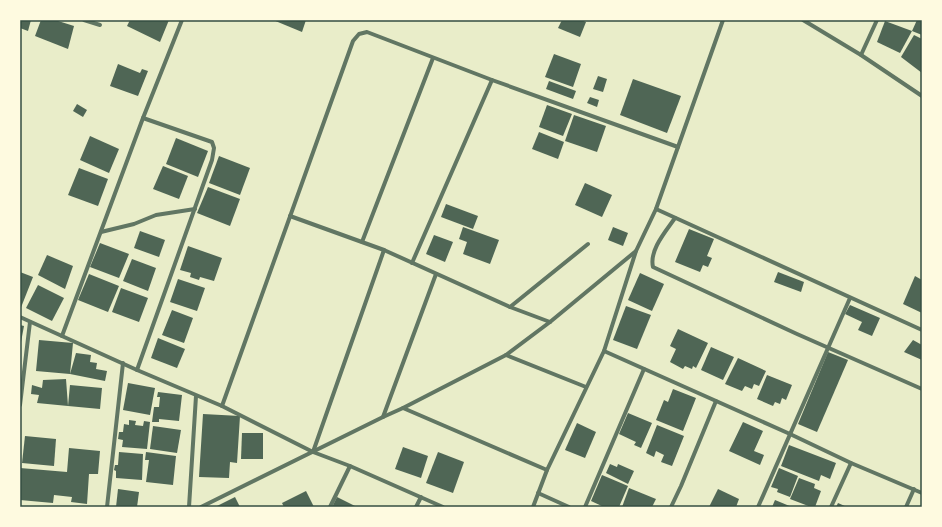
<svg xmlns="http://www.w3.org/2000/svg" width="942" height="527" viewBox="0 0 942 527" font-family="Helvetica,sans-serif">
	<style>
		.building { fill: #4f6655 }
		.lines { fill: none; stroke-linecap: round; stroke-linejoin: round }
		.minor { stroke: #617663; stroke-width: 4 }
		.neatline { fill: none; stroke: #344e41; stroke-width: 1.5 }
	</style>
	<rect width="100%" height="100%" fill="#e9edc9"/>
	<!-- building -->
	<g class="building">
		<path d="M20 20H31L28 31 20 28Z"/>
		<path d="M41 20H55L74 26 68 49 35 36Z"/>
		<path d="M130 20H169L160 42 127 26Z"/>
		<path d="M273 20H306L302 32Z"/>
		<path d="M562 20H581L586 22 580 37 558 28Z"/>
		<path d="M917 20H922V35L912 31Z"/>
		<path d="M885 21 912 31 900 53 877 42Z"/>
		<path d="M914 35 922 39V73L901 57Z"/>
		<path d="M554 54 581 64 573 87 545 77Z"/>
		<path d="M118 64 140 73 142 69 148 71 138 96 110 86Z"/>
		<path d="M598 76 607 79 603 92 593 89Z"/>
		<path d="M633 79 681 96 667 133 620 115Z"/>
		<path d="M549 81 576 91 573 99 546 89Z"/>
		<path d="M590 97 599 100 597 107 587 103Z"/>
		<path d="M77 104 87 110 83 117 73 111Z"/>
		<path d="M547 105 572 114 563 136 539 127Z"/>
		<path d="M574 115 606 126 597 152 565 141Z"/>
		<path d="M539 132 564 142 558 159 532 149Z"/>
		<path d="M90 136 119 149 109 173 80 160Z"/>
		<path d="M176 138 208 151 198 177 166 164Z"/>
		<path d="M219 156 250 168 240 195 209 183Z"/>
		<path d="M163 166 188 176 179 199 153 189Z"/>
		<path d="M79 168 108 179 98 206 68 195Z"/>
		<path d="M585 183 612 195 602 217 575 205Z"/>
		<path d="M208 187 240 199 230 226 197 213Z"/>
		<path d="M446 204 478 216 473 229 441 217Z"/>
		<path d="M463 227 499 240 490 264 463 254 467 242 459 239Z"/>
		<path d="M613 227 628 233 623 246 608 240Z"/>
		<path d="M689 229 714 239 707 256 712 258 708 267 703 265 700 272 675 262Z"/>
		<path d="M140 231 165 240 159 257 134 248Z"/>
		<path d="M434 235 453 242 445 262 426 254Z"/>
		<path d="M100 243 129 254 119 278 90 267Z"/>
		<path d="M188 246 222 258 214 281 200 277 199 280 190 277 191 273 180 270Z"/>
		<path d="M47 255 73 266 65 289 38 275Z"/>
		<path d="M132 259 156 268 148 291 123 281Z"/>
		<path d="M20 272 33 277 20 310Z"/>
		<path d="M778 272 804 282 801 292 774 282Z"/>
		<path d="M640 273 664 284 652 311 628 300Z"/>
		<path d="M89 274 119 286 108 312 78 300Z"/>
		<path d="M915 276 922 280V313L903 304Z"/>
		<path d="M178 279 205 288 197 311 170 302Z"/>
		<path d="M38 285 64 298 52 321 26 308Z"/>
		<path d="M121 288 148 298 139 322 112 312Z"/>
		<path d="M850 305 880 318 872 336 858 330 862 322 845 314Z"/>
		<path d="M626 306 651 315 637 349 613 340Z"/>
		<path d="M172 310 193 318 184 343 162 335Z"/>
		<path d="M20 325 24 326 21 342H20Z"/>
		<path d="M678 329 708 343 696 368 693 366 692 369 685 366 683 369 670 362 676 349 670 346Z"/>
		<path d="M158 338 185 349 177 368 151 358Z"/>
		<path d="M39 340 73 343 70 374 76 353 91 355 90 362 97 363 96 369 107 371 105 381 70 374 36 371Z"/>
		<path d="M913 340 922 345V360L904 352Z"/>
		<path d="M711 347 734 357 723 380 701 370Z"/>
		<path d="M828 352 848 360 817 432 798 424Z"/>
		<path d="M738 358 766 371 759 386 754 384 752 389 745 386 742 391 725 384Z"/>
		<path d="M767 375 792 385 786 400 782 398 780 404 775 402 773 406 757 399Z"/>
		<path d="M66 379 68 406 37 403 39 395 31 394 32 385 42 388 43 380Z"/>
		<path d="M128 383 155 388 150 415 123 410Z"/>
		<path d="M70 385 102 388 100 409 68 406Z"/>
		<path d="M673 389 696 398 683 431 656 420 664 400 668 402Z"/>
		<path d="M158 392 182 395 179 421 159 419V422H152L154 407H159L160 397H157Z"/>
		<path d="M628 413 652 423 641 448 634 445 636 442 619 434Z"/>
		<path d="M203 414 240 416 237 463 230 462 229 478 199 477Z"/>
		<path d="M129 420 136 421 135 425 143 426 144 421 150 422 147 449 122 447 123 440 118 439 119 432H123L124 424 129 425Z"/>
		<path d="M743 422 763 431 754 451 764 455 760 465 729 451Z"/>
		<path d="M577 423 596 432 585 458 565 450Z"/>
		<path d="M657 425 684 436 672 466 661 462 664 455 656 451 654 457 646 453Z"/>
		<path d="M153 426 181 430 177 453 150 449Z"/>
		<path d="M242 433H263V459H241Z"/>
		<path d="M25 436 56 439 54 466 22 463Z"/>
		<path d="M789 445 836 463 830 479 821 475 819 481 781 466Z"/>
		<path d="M403 447 428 456 421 478 395 469Z"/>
		<path d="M69 448 100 451 98 474H89L87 504 71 502 72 497 54 495 53 503 20 500V468L67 472Z"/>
		<path d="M119 452 143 454 142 480 116 478V471L114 470 115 465H118Z"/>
		<path d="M146 452 176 456 173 485 146 482 149 460H145Z"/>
		<path d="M438 452 464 462 453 493 426 483Z"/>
		<path d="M610 464 617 467 618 464 634 471 628 484 606 473Z"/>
		<path d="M779 468 798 476 790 497 777 492 778 489 771 487Z"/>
		<path d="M602 475 628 486 619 507H604L591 501Z"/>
		<path d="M799 478 815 484 814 488 821 491 815 507H811L790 499Z"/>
		<path d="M629 488 656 499 652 507H622Z"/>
		<path d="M118 489 139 492 137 507H116Z"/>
		<path d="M718 489 739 499 736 507H709Z"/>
		<path d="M306 491 314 507H284L282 503Z"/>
		<path d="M235 497 240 507H215Z"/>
		<path d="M337 497 357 507H332Z"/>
		<path d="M775 500 792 507H772Z"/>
		<path d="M838 503 847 507H836Z"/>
	</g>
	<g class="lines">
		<!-- minor -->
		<g class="minor">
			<path d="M84 20 100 25"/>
			<path d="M803 20 861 55 922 96"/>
			<path d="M861 55 877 20"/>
			<path d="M656 209 922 330"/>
			<path d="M290 216 384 250 510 307 550 322"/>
			<path d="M675 218C666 231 649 250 653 267L797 334 922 389"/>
			<path d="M101 232 134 224 156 215 195 209"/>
			<path d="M362 242 433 58"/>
			<path d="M412 263 492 80"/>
			<path d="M510 307 588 244"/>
			<path d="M20 317 137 370 222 406 313 452 350 466 443 507"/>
			<path d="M62 336 143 118 182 20"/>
			<path d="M604 351 790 434 851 463 922 493"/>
			<path d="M506 355 586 387"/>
			<path d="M137 370 212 160 214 148 212 142 143 118"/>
			<path d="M20 405 30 322"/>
			<path d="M222 406 353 41 359 34 367 32 492 80 678 147"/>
			<path d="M403 408 547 470"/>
			<path d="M383 417 436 274"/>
			<path d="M313 452 384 250"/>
			<path d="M538 493 569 507"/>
			<path d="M107 507 123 363"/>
			<path d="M189 507 196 396"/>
			<path d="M201 507 383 417 403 408 506 355 550 322 636 251"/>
			<path d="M330 507 350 466"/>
			<path d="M416 507 421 497"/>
			<path d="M533 507 547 470 604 351 636 251 656 209 723 20"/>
			<path d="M585 507 644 369"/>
			<path d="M671 507 681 486 716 401"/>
			<path d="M758 507 850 298"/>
			<path d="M831 507 851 463"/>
			<path d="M906 507 914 489"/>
		</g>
	</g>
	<!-- border -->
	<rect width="942" height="527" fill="none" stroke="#fefae0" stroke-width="42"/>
	<rect x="21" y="21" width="900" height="485" class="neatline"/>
</svg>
